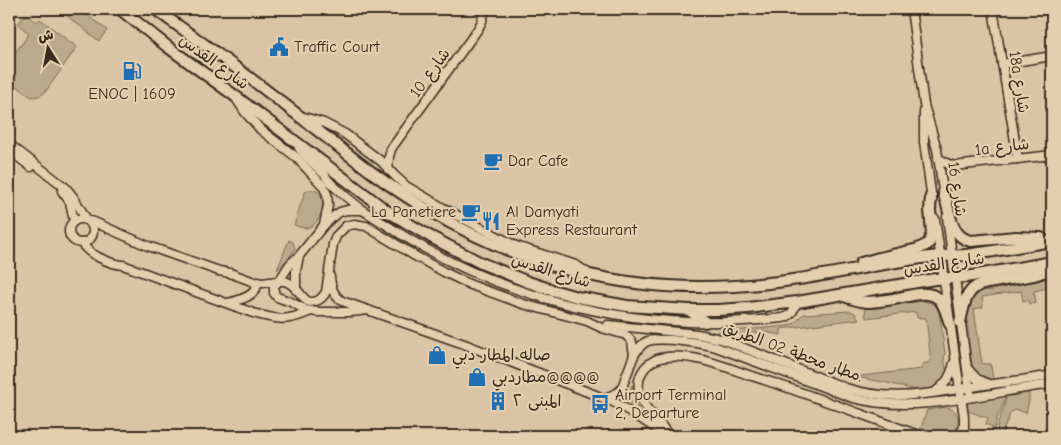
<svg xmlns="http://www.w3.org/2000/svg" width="1061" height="445" viewBox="0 0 1061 445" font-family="'Comic Neue','Playpen Sans Arabic',sans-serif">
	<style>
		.green { fill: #bca88c; stroke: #7c6955 }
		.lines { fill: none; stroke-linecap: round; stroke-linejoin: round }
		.minor-casing { stroke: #3b2a1e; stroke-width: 11 }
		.major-casing { stroke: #3b2a1e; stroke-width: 14 }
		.minor { stroke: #e4ceae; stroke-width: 8 }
		.major { stroke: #e4ceae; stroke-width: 10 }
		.labels { text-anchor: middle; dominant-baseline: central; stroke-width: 4.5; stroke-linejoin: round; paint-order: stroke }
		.poi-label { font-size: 16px; fill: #3b2a1e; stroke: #e4ceae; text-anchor: start }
		.street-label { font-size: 16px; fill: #3b2a1e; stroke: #e4ceae }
	</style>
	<rect width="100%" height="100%" fill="#dac4a5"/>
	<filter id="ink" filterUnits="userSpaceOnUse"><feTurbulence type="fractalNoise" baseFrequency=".02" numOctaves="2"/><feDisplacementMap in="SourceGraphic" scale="10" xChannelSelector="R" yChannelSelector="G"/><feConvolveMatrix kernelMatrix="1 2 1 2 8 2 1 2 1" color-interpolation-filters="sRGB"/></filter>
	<g filter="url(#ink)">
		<!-- green -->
		<g class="green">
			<path d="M58 9H79L107 30 99 41Z"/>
			<path d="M26 14 37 22 40 19 77 47 46 91C42 95 38 97 31 97L9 80V61L29 34 18 24Z"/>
			<path d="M308 190C330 186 324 222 310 227 304 229 299 227 294 225L305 192Z"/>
			<path d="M289 240 293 242 295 249 288 259 277 270Z"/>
			<path d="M1052 277V287L1034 291 1036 303 1029 304 1028 300 1023 301 1021 291 982 297 983 307 974 309 982 364H990V366H991L993 380C985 381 978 378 974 371 970 363 966 316 968 308 969 304 971 300 973 297 976 292 981 291 986 289L988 291Z"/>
			<path d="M923 301C931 302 935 304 939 311L945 354C942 361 949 369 945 377 935 399 905 387 888 383 879 381 870 380 861 378L860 376 922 369V364L931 362 926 318H917L916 312 866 318 865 308Z"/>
			<path d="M850 311 855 313 859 319 781 329V335L765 332 728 335 718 333V331L743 330 787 326 795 323 801 316 804 314Z"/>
			<path d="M632 385 634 399 639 409 623 398 629 392Z"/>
			<path d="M1029 392V401L1026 413C1020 411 1014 407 1010 414L1001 436H998C995 419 1005 411 1006 396Z"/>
			<path d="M1005 396C1002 413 993 416 995 436H992V427L986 424 988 418 968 411 967 403Z"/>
			<path d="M947 407C961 411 961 426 952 435L933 436 920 431 927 410Z"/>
		</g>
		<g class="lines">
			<!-- minor casing -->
			<g class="minor-casing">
				<g id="minor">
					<path d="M911 9 924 105 937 149 944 198"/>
					<path d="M993 9 1018 159"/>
					<path d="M1002 64 1052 56"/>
					<path d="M237 100 245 112 261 130 296 157 323 186 327 194 328 205 324 225"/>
					<path d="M924 112V142L932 200"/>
					<path d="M304 117 324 123 345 134 382 162 394 175 406 186 445 209 516 246 576 265 588 273"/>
					<path d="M9 144 66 188 74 198 87 220"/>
					<path d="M299 148C307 158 316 166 325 175 326 177 327 179 329 181 336 189 355 204 364 211 375 218 387 225 399 233 485 287 587 318 689 322 720 323 752 321 783 318 792 316 794 309 797 302"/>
					<path d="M9 150 31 167"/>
					<path d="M938 158 946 163 954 166 1052 155"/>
					<path d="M388 169 389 157 391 149 478 29 482 21 485 9"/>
					<path d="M62 191 70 202 74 221"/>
					<path d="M947 217 970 392"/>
					<circle cx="81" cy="231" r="12"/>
					<path d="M935 219 964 417V428L958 436"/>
					<path d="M89 221 94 222 148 246 219 271 230 273 254 282 262 283 278 281"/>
					<path d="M82 243C87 254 110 264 123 265L253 313C278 320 286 322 311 311"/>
					<path d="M330 277C331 287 333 295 342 301L464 344 611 401C632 410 649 427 670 436"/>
					<path d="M279 281 290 264 299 256 324 225 334 216 340 212 347 210H362"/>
					<path d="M296 290V271L299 256"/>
					<path d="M228 303C236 301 250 298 255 290 257 288 257 285 258 282"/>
					<path d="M368 310 351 312H317L306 310 291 302 277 297 274 293V286L279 281C292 279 298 293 307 301 315 304 322 299 326 292L333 244 336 236 346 226 354 224 366 226 415 256 444 272 471 285 523 304 587 321 602 328 626 335 632 342 634 355 621 390 617 393 605 398"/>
					<path d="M608 325 697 334 721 339 846 388C890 402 928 394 972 387 999 383 1026 380 1052 375"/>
					<path d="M634 355C638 349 642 343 648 341 661 337 703 343 716 347L853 398C916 415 989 392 1052 384"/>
					<path d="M968 369 977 379 989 384"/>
					<path d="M935 392C946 384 951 376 954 363"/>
					<path d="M668 435C659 419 642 409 639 391 636 373 649 358 667 357 695 354 725 367 752 376 809 394 865 416 921 436"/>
				</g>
			</g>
			<!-- major casing -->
			<g class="major-casing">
				<g id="major">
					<path d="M120 9 168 47 235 96 387 211 431 237 481 263 528 282 552 290 577 297 627 306 689 310H718L748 308 797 302 935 279 966 277 1052 262"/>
					<path d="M155 9C202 43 249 76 294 112 337 145 378 180 425 208 519 266 625 293 735 286 789 283 843 271 896 262 911 260 925 257 940 256 948 255 956 256 965 255 994 252 1023 245 1052 241"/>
					<path d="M944 194C950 211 950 237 971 241L1016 237 1041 238"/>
					<path d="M861 263 879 258 918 249 926 245 929 243 932 233 930 210 931 196"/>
					<path d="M841 295C849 298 858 301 867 302 876 302 885 300 894 299 908 297 927 288 939 299 945 305 947 316 950 324"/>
					<path d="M689 310 705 322"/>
					<path d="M960 322C964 307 964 290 982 284L1034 275 1052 269"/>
				</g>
			</g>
			<!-- minor -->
			<use href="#minor" class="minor"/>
			<!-- major -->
			<use href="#major" class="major"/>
		</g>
	</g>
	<!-- icons -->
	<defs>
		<g id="civic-bare" transform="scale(1.5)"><path d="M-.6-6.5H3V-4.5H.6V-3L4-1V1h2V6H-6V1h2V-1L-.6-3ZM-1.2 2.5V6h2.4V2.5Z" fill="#1f6fb2" stroke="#e4ceae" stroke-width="2.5" paint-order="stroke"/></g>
		<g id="fuel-bare" transform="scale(1.5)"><path d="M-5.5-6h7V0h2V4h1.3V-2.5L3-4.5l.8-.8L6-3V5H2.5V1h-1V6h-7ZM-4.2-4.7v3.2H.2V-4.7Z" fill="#1f6fb2" stroke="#e4ceae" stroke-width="2.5" paint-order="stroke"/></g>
		<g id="cafe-bare" transform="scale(1.5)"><path d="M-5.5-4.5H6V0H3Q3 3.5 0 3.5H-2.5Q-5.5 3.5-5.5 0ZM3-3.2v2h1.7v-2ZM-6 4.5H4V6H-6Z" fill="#1f6fb2" stroke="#e4ceae" stroke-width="2.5" paint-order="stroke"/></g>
		<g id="restaurant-bare" transform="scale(1.5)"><path d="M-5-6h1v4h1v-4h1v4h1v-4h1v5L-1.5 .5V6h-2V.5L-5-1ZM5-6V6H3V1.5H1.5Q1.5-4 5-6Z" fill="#1f6fb2" stroke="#e4ceae" stroke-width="2.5" paint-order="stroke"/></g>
		<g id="shop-bare" transform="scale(1.5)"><path d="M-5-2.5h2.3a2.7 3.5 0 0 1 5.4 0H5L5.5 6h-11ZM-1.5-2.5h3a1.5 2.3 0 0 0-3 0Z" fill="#1f6fb2" stroke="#e4ceae" stroke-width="2.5" paint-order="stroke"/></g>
		<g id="building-bare" transform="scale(1.5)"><path d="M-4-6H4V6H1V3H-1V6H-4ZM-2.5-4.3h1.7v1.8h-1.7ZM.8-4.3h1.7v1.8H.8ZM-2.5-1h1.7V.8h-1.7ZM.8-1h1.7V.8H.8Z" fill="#1f6fb2" stroke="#e4ceae" stroke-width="2.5" paint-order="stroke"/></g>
		<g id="bus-bare" transform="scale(1.5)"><path d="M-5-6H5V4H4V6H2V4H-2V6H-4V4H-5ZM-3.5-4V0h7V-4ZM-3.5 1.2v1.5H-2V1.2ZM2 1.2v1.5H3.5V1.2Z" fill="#1f6fb2" stroke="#e4ceae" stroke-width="2.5" paint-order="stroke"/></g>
	</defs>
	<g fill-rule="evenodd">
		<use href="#civic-bare" x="279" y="47"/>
		<use href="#fuel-bare" x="132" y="71"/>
		<use href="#cafe-bare" x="493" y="161"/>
		<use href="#cafe-bare" x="471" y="212"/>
		<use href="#restaurant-bare" x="491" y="221"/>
		<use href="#shop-bare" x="437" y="355"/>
		<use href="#shop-bare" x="477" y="377"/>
		<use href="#building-bare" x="498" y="401"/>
		<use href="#bus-bare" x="600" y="404"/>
	</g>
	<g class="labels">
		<!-- poi labels -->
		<g class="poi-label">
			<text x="294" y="47">Traffic Court</text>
			<text x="132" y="94" text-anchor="middle">ENOC | 1609</text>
			<text x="508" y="161">Dar Cafe</text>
			<text x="456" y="212" text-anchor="end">La Panetiere</text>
			<text x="506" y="212">Al Damyati<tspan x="506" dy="18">Express Restaurant</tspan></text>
			<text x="452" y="355">صاله المطار دبي</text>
			<text x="492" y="377">مطاردبي@@@@</text>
			<text x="615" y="395">Airport Terminal<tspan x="615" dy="18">2, Departure</tspan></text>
			<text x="513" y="401">المبنى ٢</text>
		</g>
		<!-- street labels -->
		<g class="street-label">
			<text transform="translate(214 62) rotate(36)">شارع القدس</text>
			<text transform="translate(430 73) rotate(-54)">شارع 10</text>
			<text transform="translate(1019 82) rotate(81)">18a شارع</text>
			<text transform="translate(1002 147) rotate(-7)">1a شارع</text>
			<text transform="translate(957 189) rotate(82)">شارع 16</text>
			<text transform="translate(944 264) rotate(-8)">شارع القدس</text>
			<text transform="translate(551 271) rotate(17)">شارع القدس</text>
			<text transform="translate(793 352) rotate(20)">مطار محطة 02 الطريق.</text>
		</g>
	</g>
	<!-- margin -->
	<rect width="1061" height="445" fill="none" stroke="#e4ceae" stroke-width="30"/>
	<rect x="15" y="15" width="1031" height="415" fill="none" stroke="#3b2a1e" stroke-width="2" filter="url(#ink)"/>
	<!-- north arrow -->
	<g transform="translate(48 48) rotate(349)" stroke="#e4ceae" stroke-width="4" paint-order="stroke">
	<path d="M0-4L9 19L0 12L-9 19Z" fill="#3b2a1e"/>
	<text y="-8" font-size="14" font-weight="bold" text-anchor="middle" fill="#3b2a1e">ش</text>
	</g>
</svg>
